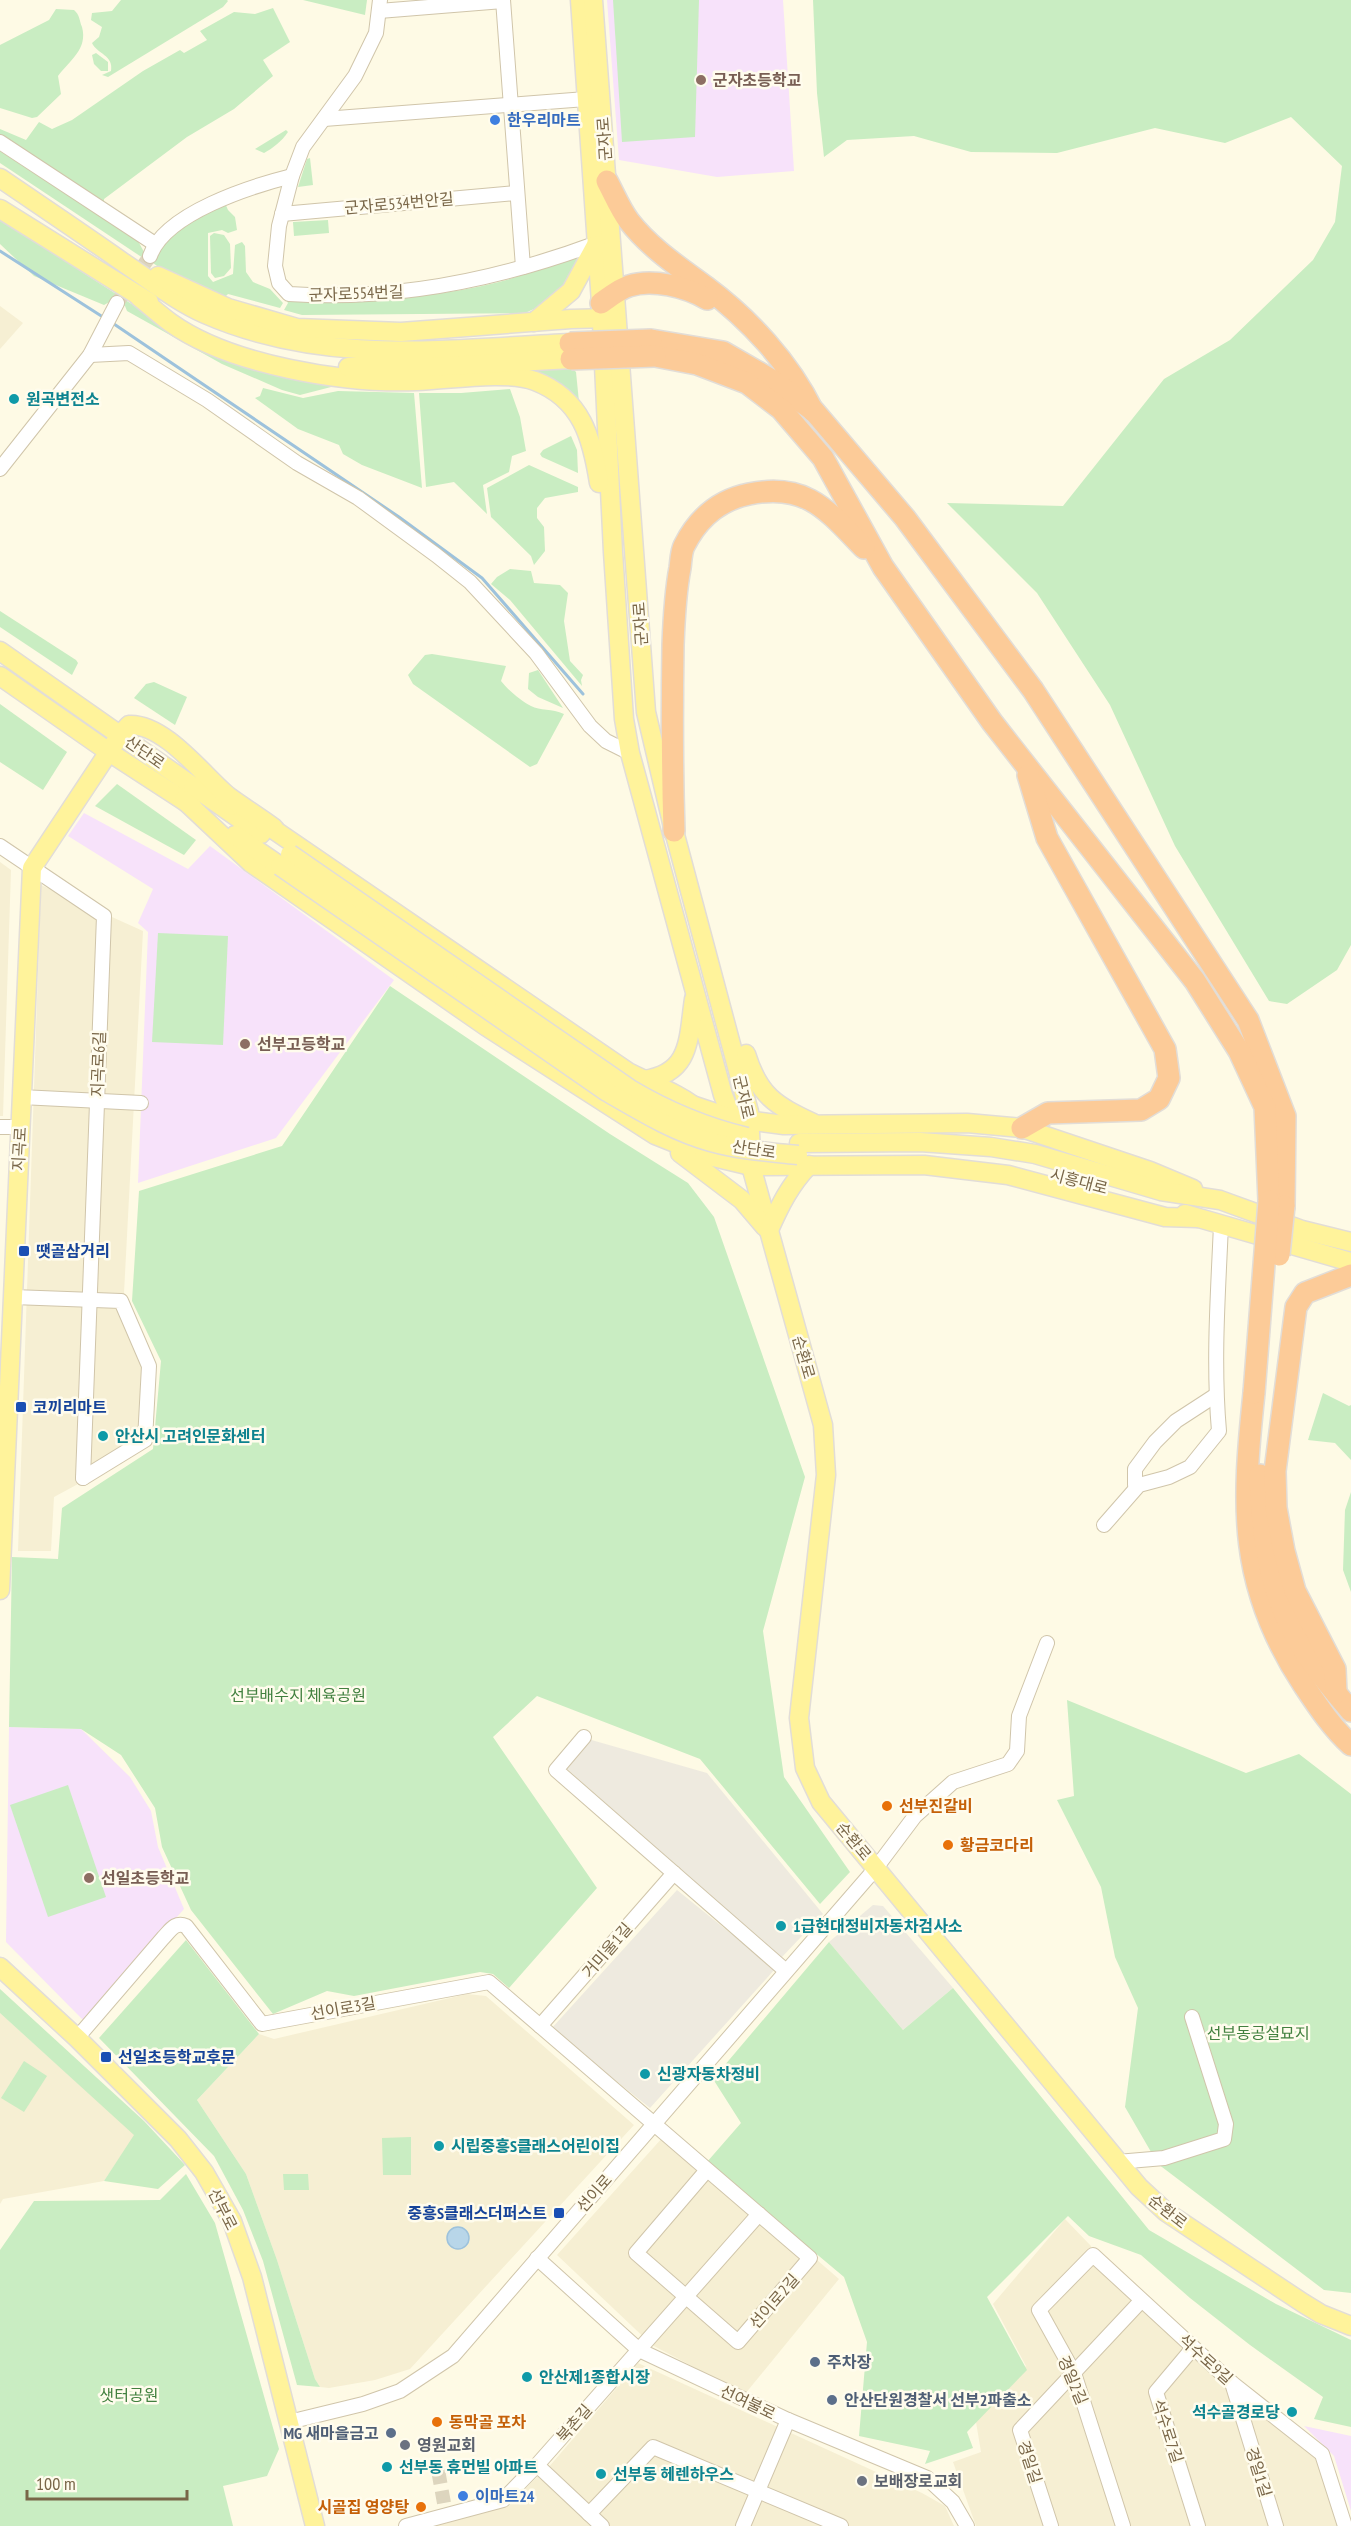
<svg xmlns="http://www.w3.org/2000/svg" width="1351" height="2526" viewBox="0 0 1351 2526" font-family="'PT Sans Narrow','Noto Sans KR',sans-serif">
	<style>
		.residential { fill: #f6efd3 }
		.industrial { fill: #eeeadf }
		.education { fill: #f7e2fa }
		.green { fill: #c9edc2 }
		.water { fill: #b8d6e9; stroke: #9dc2dc; stroke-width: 1.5 }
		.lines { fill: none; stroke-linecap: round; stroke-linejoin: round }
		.stream { stroke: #9dc2dc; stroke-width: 3 }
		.minor-tunnel { stroke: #ddd5be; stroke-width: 14; stroke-dasharray: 14 7; stroke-linecap: butt }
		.minor-casing { stroke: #d0c5aa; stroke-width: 16 }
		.major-casing { stroke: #e2ddd7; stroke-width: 21 }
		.highway-casing { stroke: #e2ddd7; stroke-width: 24 }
		.minor { stroke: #fff; stroke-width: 14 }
		.major { stroke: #fff39b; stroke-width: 18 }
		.highway { stroke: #fccb98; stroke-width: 21 }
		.major-bridge-casing { stroke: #e2ddd7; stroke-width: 21; stroke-linecap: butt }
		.highway-bridge-casing { stroke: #e2ddd7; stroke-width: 24; stroke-linecap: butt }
		.major-bridge { stroke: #fff39b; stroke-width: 18 }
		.highway-bridge { stroke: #fccb98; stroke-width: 21 }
		.education-dot { fill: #8d6e63; stroke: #fffced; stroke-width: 2 }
		.shop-dot { fill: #3f7fe0; stroke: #fffced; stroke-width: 2 }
		.culture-dot { fill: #0f9aa8; stroke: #fffced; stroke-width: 2 }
		.transit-dot { fill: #1a4fb4; stroke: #fffced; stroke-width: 2 }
		.food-dot { fill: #e8710a; stroke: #fffced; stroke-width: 2 }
		.service-dot { fill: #5c6f8a; stroke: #fffced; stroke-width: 2 }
		.worship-dot { fill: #6b7280; stroke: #fffced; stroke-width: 2 }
		.labels { text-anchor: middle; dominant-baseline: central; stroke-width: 5; stroke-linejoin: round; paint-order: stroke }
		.education-label { font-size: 16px; font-weight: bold; fill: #785e54; stroke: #fffced; text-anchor: start }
		.shop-label { font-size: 16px; font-weight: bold; fill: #366cbe; stroke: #fffced; text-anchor: start }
		.street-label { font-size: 16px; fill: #796648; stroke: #fffced }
		.culture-label { font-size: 16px; font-weight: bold; fill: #0d838f; stroke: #fffced; text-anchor: start }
		.transit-label { font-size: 16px; font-weight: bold; fill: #164399; stroke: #fffced; text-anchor: start }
		.park-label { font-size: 16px; fill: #42803f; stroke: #fffced }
		.food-label { font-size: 16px; font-weight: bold; fill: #c56008; stroke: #fffced; text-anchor: start }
		.service-label { font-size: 16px; font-weight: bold; fill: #4e5e75; stroke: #fffced; text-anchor: start }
		.worship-label { font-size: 16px; font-weight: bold; fill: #5b616d; stroke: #fffced; text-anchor: start }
	</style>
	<rect width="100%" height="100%" fill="#fefae5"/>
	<!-- residential -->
	<g class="residential">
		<path d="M0 306 23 323 0 349Z"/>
		<path d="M0 862 11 870 3 1116H0Z"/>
		<path d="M41 885 143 931 124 1293 153 1358 152 1444 54 1497 51 1551H18Z"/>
		<path d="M467 1994 486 1996 634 2125 410 2369 375 2380 329 2388 320 2387 315 2379 277 2260 246 2174 197 2100 259 2034 274 2039Z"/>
		<path d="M0 2013 135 2135 104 2181 3 2199 0 2204Z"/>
		<path d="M663 2137 810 2264 817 2260 839 2279 745 2394 652 2345 557 2255Z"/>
		<path d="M1065 2219 1091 2246 1094 2259 1319 2456 1340 2526H976L953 2462 981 2452 975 2416 1026 2366 993 2304Z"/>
		<path d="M638 2363 922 2493 945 2506 954 2526H608L548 2468Z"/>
		<path d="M539 2475 596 2526H428L512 2502Z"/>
	</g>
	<!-- industrial -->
	<g class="industrial">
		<path d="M588 1739 707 1773 823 1914 781 1958 566 1768Z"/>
		<path d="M677 1890 775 1969 650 2108 551 2029Z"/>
		<path d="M873 1905 883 1906 953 1988 903 2030 829 1942Z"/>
	</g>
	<!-- education -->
	<g class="education">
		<path d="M607 0H783L794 171 717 177 619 160Z"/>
		<path d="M84 813 188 869 210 846 394 980 276 1138 138 1183 148 932 138 923 153 889 68 836Z"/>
		<path d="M9 1727 81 1729 130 1777 151 1811 158 1847 184 1909 84 2021 6 1942Z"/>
		<path d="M1304 2426 1351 2436V2511L1334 2456Z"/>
	</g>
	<!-- green -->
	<g class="green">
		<path d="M121 0H227L228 1 223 7 108 77 102 75 111 71C114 55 97 54 92 43L99 37 102 27 91 20 92 13 112 11Z"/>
		<path d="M303 0H367L365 15Z"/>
		<path d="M613 0H699L695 137 622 142Z"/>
		<path d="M813 0H1351V945L1337 970 1287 1004 1269 1001 1175 846 1110 705 1037 593 947 503 1063 506 1164 379 1230 340 1313 260 1335 222 1342 166 1291 117 1225 143 1155 128 1057 153 971 152 914 136 847 140 824 157 817 93Z"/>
		<path d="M273 8 290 42 263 60 273 76 234 109 187 137 104 199V203L0 135V129L26 140 39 122 52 129 72 120 143 71 180 50 184 53 207 40 200 31 234 12 255 14Z"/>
		<path d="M56 9 74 10C80 15 79 20 82 27 88 49 70 60 58 76L61 94 37 117 32 118 0 108V45L49 20Z"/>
		<path d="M96 53 108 62V71H101L94 64 92 55Z"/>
		<path d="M286 130 288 132C282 141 273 148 264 153L255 149Z"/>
		<path d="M0 151 138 241 144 252 143 258 0 163Z"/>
		<path d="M310 158 313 185 298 187 307 159Z"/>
		<path d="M225 203 228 210 235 217 237 230 228 233 222 230 208 233V276L213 282 233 274 235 245 242 242 245 246 246 272 253 282 270 289 283 303 280 308 228 294 224 298 167 273 153 263 158 247 185 224Z"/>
		<path d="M0 219 175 332 335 386 300 395 282 390 222 364 127 311 125 306 113 300 104 305 34 276 0 244Z"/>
		<path d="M328 220 329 233 294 236 293 222Z"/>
		<path d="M214 233 224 235 230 244 231 268 224 276 215 278 211 273 210 236Z"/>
		<path d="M578 257C564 292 560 298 525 313L302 315 284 310 288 303 285 298C356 301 429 300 499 282 525 275 552 265 578 257Z"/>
		<path d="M519 368H572L576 372 579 402Z"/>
		<path d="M263 388 303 398 338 391 414 393 422 488 362 465 343 454 339 445 298 429 255 398 260 396Z"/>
		<path d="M510 389 520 417 526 451 512 456 509 472 483 485 487 514 454 482 426 487 419 393H461Z"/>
		<path d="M571 436 577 450 578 473 542 457 540 454 543 450Z"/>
		<path d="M529 465 578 487V492L545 498 537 508V518L544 527 545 551 534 565 531 556 491 517 487 488Z"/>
		<path d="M510 569 531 571 534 583 560 585 568 593 564 621 570 661 583 675 581 680 582 686 510 600 491 584 497 577Z"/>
		<path d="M0 611 76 660 78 663 72 675 0 627Z"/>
		<path d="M432 654 506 666 501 681C508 690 521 701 531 706 540 711 552 708 564 714L537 764 530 767 413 684 408 675 425 655Z"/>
		<path d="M538 670 563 708 538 697 528 689 529 673Z"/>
		<path d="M154 682 187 697 175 725 134 698 146 684Z"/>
		<path d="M0 704 67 752 43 790 0 762Z"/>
		<path d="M117 784 196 840 184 855 95 806Z"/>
		<path d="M158 933 228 936 223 1045 152 1042Z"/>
		<path d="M390 986 610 1134 688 1183 714 1217 805 1477 763 1631 784 1777 850 1872 820 1904 700 1759 537 1696 493 1737 597 1888 509 1988 493 1974 480 1972 354 1996 327 1991 273 2014 191 1910 162 1847 155 1808 121 1755 81 1729 9 1727 12 1557 58 1559 62 1508 153 1449 161 1361 132 1301 139 1191 282 1146Z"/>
		<path d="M1323 1393 1349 1406 1351 1405V1460L1335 1443 1308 1440Z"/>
		<path d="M1351 1492V1592L1343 1570 1345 1510Z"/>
		<path d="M1067 1700 1246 1773 1299 1754 1351 1794V2293L1324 2290 1158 2164 1125 2107 1138 2008 1115 1957 1101 1887 1057 1800 1074 1796Z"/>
		<path d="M68 1785 106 1897 48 1917 10 1805Z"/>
		<path d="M186 1940 259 2034 197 2100 246 2174 277 2260 315 2379 320 2387 297 2385 263 2261 243 2210 214 2156 99 2038Z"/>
		<path d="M829 1942 903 2030 953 1988 1149 2230 1276 2304 1351 2340V2427L1314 2419 1323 2397 1250 2345 1190 2298 1141 2255 1089 2236 1068 2216 987 2297 1027 2370 967 2432 973 2448 925 2464 930 2451 859 2436 867 2342 844 2277 707 2162 741 2123 713 2079Z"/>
		<path d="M0 1989 144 2121 185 2165 158 2189 104 2181 134 2135 0 2013Z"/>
		<path d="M24 2061 47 2076 24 2112 1 2098Z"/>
		<path d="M411 2137V2175H383L382 2138Z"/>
		<path d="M186 2174 215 2223 279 2449 267 2476 223 2486 233 2526H0V2250L34 2201 160 2200Z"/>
		<path d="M283 2174H308L309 2190H284Z"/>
	</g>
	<!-- water -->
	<circle class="water" cx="458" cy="2238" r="11"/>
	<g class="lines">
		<!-- stream -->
		<g class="stream">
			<path d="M0 251 106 319"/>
			<path d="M111 322 399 517 482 578 583 694"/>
		</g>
		<!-- minor-tunnel -->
		<g class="minor-tunnel">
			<path d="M117 303 150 256"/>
			<path d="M438 2470 444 2503"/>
		</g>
		<!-- minor casing -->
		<g class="minor-casing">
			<g id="minor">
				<path d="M380 0 376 33 355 76 303 147 292 176 279 226 275 266 279 283 289 294C395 301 498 280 597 243"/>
				<path d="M503 0 523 267"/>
				<path d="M379 11 503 1"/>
				<path d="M324 119 586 99"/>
				<path d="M0 142 155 244"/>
				<path d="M282 214 516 193"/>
				<path d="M150 256C165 213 252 186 292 176"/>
				<path d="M90 355 129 353 207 400 297 463 358 498 436 555 470 582 536 653 590 726 606 741 630 753"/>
				<path d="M0 469 90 355 117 303"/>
				<path d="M0 846 104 916 83 1478"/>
				<path d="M21 1097 141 1103"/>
				<path d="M0 1127H20"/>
				<path d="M13 1297 121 1301 149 1366 145 1440 83 1478"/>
				<path d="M1135 1485V1469L1155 1442 1176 1421 1216 1395"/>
				<path d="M1104 1525 1139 1485 1169 1477 1190 1467 1219 1431C1213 1362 1218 1294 1221 1225"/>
				<path d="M584 1737 556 1770 786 1971"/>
				<path d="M540 2026 674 1873"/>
				<path d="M77 2038 163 1938C170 1931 175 1921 186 1926L262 2024 489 1982 810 2258 738 2342 636 2253 707 2170"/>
				<path d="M1117 2162 1164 2158 1224 2139 1226 2124 1192 2017"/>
				<path d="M537 2258 639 2350 788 2420 927 2478 953 2502 967 2526"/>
				<path d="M1193 2348 1156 2392 1198 2526"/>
				<path d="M1232 2383 1276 2526"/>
				<path d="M289 2422 363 2404 400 2391 453 2356 876 1868 915 1816 953 1782 1008 1764 1017 1751 1019 1716 1047 1643"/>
				<path d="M537 2465 602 2526"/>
				<path d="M589 2514 653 2447 841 2526"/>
				<path d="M406 2526 503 2500 537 2465 759 2214"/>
				<path d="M743 2526 788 2420"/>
				<path d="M1051 2526 1020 2430 1141 2301"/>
				<path d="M1123 2526 1074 2373 1039 2310 1093 2255 1232 2383 1322 2454 1345 2526"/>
			</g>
		</g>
		<!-- major casing -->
		<g class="major-casing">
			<g id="major">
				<path d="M580 0 601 303 613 552 624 719 630 753 723 1095 751 1166 823 1425 826 1475 799 1718 805 1768 821 1802 1139 2187 1166 2212 1303 2303 1321 2314 1351 2326"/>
				<path d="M593 0 646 712 674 831 749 1112 751 1152"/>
				<path d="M0 178C41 206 83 234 124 263 151 281 176 301 205 314 324 366 445 349 570 343"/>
				<path d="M0 209 149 302"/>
				<path d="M158 276 228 308 297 328 401 332 571 319 612 318"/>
				<path d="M139 297C149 305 160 315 171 323 230 365 345 384 417 381 448 380 507 370 535 381 582 399 592 438 599 483"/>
				<path d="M534 322 571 291 596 245"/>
				<path d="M348 367H428L571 359"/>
				<path d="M0 651 261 834"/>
				<path d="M0 676 109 752 192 806"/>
				<path d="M193 787 231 806"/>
				<path d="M184 800 251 863 487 1027 655 1135 705 1155 751 1166 924 1165 1008 1175 1165 1217 1197 1218"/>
				<path d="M264 823 628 1072C647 1082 686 1096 699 1111 707 1118 706 1129 701 1137"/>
				<path d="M235 835 280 866"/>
				<path d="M746 1054C759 1096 775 1105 813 1123"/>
				<path d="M644 1080C692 1073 688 1038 694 999"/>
				<path d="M692 1105 731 1118 784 1125 967 1123 1022 1128 1150 1171 1193 1189"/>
				<path d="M799 1143 920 1142 991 1147 1035 1154 1161 1191 1220 1200 1302 1230 1351 1242"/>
				<path d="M680 1153 742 1200 765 1227"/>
				<path d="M1185 1214 1351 1262"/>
				<path d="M769 1230C780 1205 790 1185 809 1165"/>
				<path d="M0 1590 32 868 120 735 129 725C164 723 203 775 228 796 243 807 259 817 274 828"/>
				<path d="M0 1967 77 2038 178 2139 204 2172 232 2221 252 2277 315 2526"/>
			</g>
		</g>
		<!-- highway casing -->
		<g class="highway-casing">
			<g id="highway">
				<path d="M607 181C614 194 620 209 629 221 650 248 679 267 706 287 749 319 789 362 813 411"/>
				<path d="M601 303C610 297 619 289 629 286 652 278 687 287 707 299"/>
				<path d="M651 340 723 352 770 379 814 411 905 518 1033 690 1248 1020 1285 1116 1284 1206"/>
				<path d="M655 356 697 364 747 383 781 409 823 458 883 567 992 722 1195 981 1239 1051 1265 1107 1269 1201"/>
				<path d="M674 831C672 769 672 707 673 645 674 618 675 594 680 568 681 561 681 552 684 546 698 518 719 500 749 494 807 482 828 511 864 548"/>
				<path d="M1022 1128 1048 1113 1141 1110 1159 1099 1169 1078 1165 1049 1047 838 1028 775"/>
				<path d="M1254 1393C1242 1506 1238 1585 1303 1684 1317 1705 1332 1728 1351 1745"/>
				<path d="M1260 1475C1261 1520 1266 1565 1282 1607 1296 1645 1325 1681 1351 1711"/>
				<path d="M1336 1693 1335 1669 1295 1591 1284 1551 1276 1508 1275 1471 1296 1307 1305 1293 1351 1275"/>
			</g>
		</g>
		<!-- minor -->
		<use href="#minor" class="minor"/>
		<!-- major -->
		<use href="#major" class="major"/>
		<!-- highway -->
		<use href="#highway" class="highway"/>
		<!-- major-bridge casing -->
		<g class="major-bridge-casing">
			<g id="major-bridge">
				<path d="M290 854 630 1089C667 1111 705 1127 747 1137"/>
				<path d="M280 866 607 1092C640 1111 674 1132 711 1142 740 1150 769 1152 798 1155"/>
			</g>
		</g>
		<!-- highway-bridge casing -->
		<g class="highway-bridge-casing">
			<g id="highway-bridge">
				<path d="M570 343 651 340"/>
				<path d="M571 359 655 356"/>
				<path d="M1279 1255 1284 1206"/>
				<path d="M1254 1393 1269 1201"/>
			</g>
		</g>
		<!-- major-bridge -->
		<use href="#major-bridge" class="major-bridge"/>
		<!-- highway-bridge -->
		<use href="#highway-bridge" class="highway-bridge"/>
	</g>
	<!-- markers -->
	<g class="education-dot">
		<circle cx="701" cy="80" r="6"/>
		<circle cx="245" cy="1044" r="6"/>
		<circle cx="89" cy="1878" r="6"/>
	</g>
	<g class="shop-dot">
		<circle cx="495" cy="120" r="6"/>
		<circle cx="463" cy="2496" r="6"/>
	</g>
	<g class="culture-dot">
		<circle cx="14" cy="399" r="6"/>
		<circle cx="103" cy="1436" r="6"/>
		<circle cx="781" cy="1926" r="6"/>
		<circle cx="645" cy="2074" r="6"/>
		<circle cx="439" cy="2146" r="6"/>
		<circle cx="527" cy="2377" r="6"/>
		<circle cx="1292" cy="2412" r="6"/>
		<circle cx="387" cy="2467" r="6"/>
		<circle cx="601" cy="2474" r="6"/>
	</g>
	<g class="transit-dot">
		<rect x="18" y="1245" width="12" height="12" rx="3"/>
		<rect x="15" y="1401" width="12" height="12" rx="3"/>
		<rect x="100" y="2051" width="12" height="12" rx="3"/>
		<rect x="553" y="2207" width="12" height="12" rx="3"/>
	</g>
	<g class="food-dot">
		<circle cx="887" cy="1806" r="6"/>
		<circle cx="948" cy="1845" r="6"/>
		<circle cx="437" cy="2422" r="6"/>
		<circle cx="421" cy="2507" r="6"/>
	</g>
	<g class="service-dot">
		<circle cx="815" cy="2362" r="6"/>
		<circle cx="832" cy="2400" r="6"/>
		<circle cx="391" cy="2433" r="6"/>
	</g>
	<g class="worship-dot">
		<circle cx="405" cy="2445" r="6"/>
		<circle cx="862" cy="2481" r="6"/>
	</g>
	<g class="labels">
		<!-- education labels -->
		<g class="education-label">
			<text x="713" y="80">군자초등학교</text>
			<text x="257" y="1044">선부고등학교</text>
			<text x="101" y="1878">선일초등학교</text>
		</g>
		<!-- shop labels -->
		<g class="shop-label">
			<text x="507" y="120">한우리마트</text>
			<text x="475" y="2496">이마트24</text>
		</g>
		<!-- street labels -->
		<g class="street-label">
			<text transform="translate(604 139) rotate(-94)">군자로</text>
			<text transform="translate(399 203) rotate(-5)">군자로534번안길</text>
			<text transform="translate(356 293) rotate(-2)">군자로554번길</text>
			<text transform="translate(640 624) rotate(-94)">군자로</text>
			<text transform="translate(145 752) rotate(35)">산단로</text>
			<text transform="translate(98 1064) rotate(-88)">지곡로6길</text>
			<text transform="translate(744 1097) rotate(77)">군자로</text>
			<text transform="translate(19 1149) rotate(-87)">지곡로</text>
			<text transform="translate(754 1149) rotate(9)">산단로</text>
			<text transform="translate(1079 1181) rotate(15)">시흥대로</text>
			<text transform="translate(804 1357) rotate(74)">순환로</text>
			<text transform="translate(854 1841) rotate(50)">순환로</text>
			<text transform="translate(607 1950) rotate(-49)">거미울1길</text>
			<text transform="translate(343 2008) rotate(-10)">선이로3길</text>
			<text transform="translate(594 2193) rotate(-49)">선이로</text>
			<text transform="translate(223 2209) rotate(63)">선부로</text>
			<text transform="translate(1168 2211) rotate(38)">순환로</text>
			<text transform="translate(774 2301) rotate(-49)">선이로2길</text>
			<text transform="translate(1206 2359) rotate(42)">석수로9길</text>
			<text transform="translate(1073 2380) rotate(67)">경일2길</text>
			<text transform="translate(748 2402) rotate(25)">선여불로</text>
			<text transform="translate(574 2423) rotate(-49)">북촌길</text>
			<text transform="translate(1168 2431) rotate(72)">석수로7길</text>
			<text transform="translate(1030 2462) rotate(72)">경일길</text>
			<text transform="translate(1259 2472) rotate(73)">경일1길</text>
		</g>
		<!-- culture labels -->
		<g class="culture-label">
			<text x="26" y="399">원곡변전소</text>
			<text x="115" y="1436">안산시 고려인문화센터</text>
			<text x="793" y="1926">1급현대정비자동차검사소</text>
			<text x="657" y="2074">신광자동차정비</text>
			<text x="451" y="2146">시립중흥S클래스어린이집</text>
			<text x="539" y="2377">안산제1종합시장</text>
			<text x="1280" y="2412" text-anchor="end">석수골경로당</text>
			<text x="399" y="2467">선부동 휴먼빌 아파트</text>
			<text x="613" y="2474">선부동 헤렌하우스</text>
		</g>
		<!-- transit labels -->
		<g class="transit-label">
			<text x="36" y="1251">땟골삼거리</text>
			<text x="33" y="1407">코끼리마트</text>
			<text x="118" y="2057">선일초등학교후문</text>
			<text x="547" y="2213" text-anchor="end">중흥S클래스더퍼스트</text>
		</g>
		<!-- park labels -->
		<g class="park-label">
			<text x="298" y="1695">선부배수지 체육공원</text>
			<text x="1258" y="2033">선부동공설묘지</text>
			<text x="129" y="2395">샛터공원</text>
		</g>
		<!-- food labels -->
		<g class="food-label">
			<text x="899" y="1806">선부진갈비</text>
			<text x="960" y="1845">황금코다리</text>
			<text x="449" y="2422">동막골 포차</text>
			<text x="409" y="2507" text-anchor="end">시골집 영양탕</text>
		</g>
		<!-- service labels -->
		<g class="service-label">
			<text x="827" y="2362">주차장</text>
			<text x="844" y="2400">안산단원경찰서 선부2파출소</text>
			<text x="379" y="2433" text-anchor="end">MG 새마을금고</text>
		</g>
		<!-- worship labels -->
		<g class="worship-label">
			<text x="417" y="2445">영원교회</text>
			<text x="874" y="2481">보배장로교회</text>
		</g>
	</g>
	<!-- scale -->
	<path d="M27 2490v9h160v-9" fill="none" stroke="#796648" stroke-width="3"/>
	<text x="36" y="2490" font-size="18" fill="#796648" stroke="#fffced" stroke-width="4.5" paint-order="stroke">100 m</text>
</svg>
